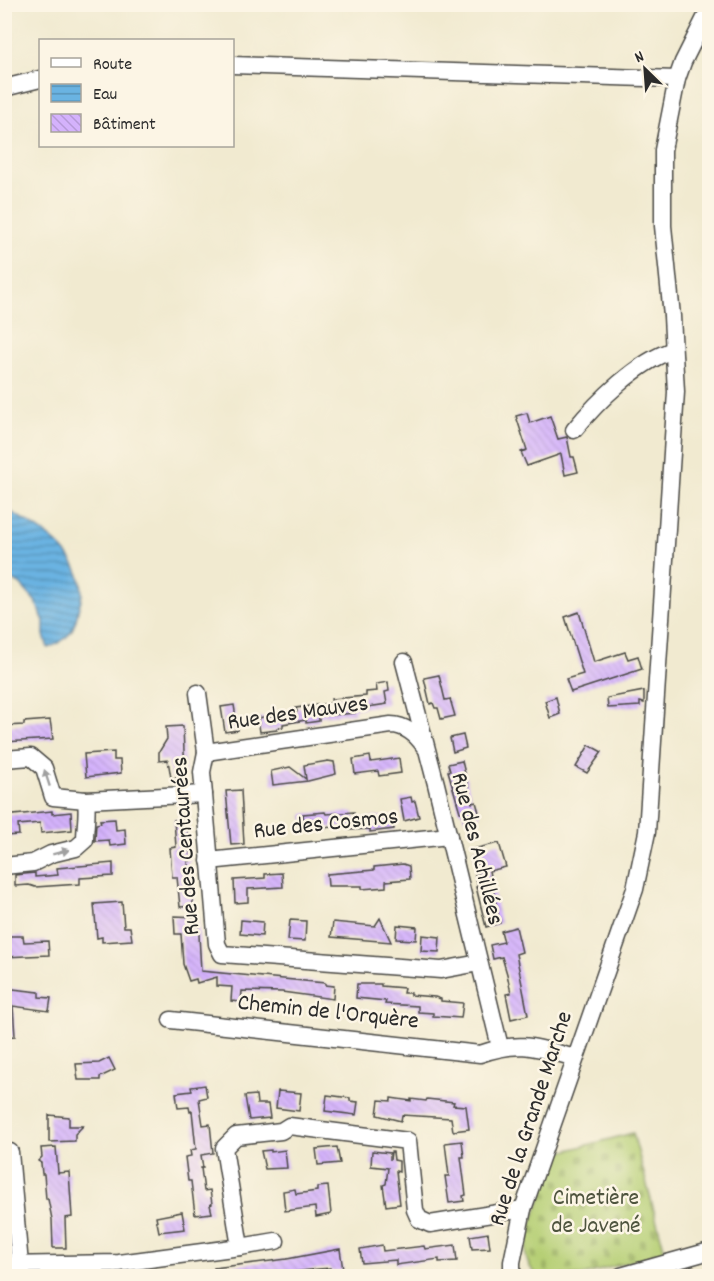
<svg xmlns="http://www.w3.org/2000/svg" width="714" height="1281" viewBox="0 0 714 1281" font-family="Dekko,sans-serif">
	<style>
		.cemetery { fill: url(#cemetery-stones); stroke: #707d50; stroke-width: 1.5 }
		.water { fill: url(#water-rules); stroke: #4a6f86; stroke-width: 1.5 }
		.building { fill: url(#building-back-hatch) }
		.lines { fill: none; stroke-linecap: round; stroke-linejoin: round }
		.minor-casing { stroke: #494844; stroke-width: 19 }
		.minor { stroke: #fff; stroke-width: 16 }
		.oneway { fill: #a0a0a0 }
		.labels { text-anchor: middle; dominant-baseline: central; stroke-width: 5; stroke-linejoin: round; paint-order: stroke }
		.street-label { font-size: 24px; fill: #2b2b2b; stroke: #fcf5e5 }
		.park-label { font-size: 24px; fill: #4e543e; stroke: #fcf5e5 }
	</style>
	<defs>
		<pattern id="cemetery-stones" width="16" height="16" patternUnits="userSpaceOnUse" patternTransform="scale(1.5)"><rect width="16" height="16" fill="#b6cf75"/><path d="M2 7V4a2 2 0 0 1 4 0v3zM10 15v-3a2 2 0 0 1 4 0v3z" fill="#9db265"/></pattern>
		<pattern id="water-rules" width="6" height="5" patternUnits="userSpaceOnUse" patternTransform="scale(1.5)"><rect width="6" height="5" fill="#6ab3e2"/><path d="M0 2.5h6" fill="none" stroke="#5792b7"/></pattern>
		<pattern id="building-back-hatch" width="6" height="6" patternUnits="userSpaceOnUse" patternTransform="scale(1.5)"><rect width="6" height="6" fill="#d4b2fc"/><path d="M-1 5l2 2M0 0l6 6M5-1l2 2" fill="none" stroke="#b699d8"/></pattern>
	</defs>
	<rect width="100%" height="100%" fill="#fcf5e5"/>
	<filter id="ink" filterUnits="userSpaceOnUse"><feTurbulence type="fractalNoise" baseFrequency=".0167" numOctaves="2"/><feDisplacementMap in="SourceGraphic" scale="12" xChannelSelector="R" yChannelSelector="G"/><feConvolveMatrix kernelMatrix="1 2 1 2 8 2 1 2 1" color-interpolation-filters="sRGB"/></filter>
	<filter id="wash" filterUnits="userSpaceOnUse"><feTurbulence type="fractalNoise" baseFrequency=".008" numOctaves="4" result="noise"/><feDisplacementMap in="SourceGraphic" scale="24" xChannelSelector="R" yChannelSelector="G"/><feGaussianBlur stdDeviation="1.35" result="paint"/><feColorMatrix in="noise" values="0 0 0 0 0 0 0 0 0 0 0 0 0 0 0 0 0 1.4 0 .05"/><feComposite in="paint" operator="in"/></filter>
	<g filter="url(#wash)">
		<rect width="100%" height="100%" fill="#f1ead0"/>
		<!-- cemetery -->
		<path class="cemetery" d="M633 1133 665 1252 580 1276 537 1275C531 1269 527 1264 526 1255 525 1233 549 1177 557 1153Z"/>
		<!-- water -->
		<path class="water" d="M4 508C35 526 82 551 82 593 82 599 79 605 78 611 74 632 68 640 48 648L44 635V621L35 601 20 584 5 577Z"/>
		<g id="blocks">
			<!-- building -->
			<g class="building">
				<path d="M527 413 530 423 550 416 558 439 567 437 571 457H574L578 472 565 475 561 454 527 466 521 452 527 450 516 416Z"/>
				<path d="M579 612 594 662 625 652 628 659 638 656 642 669 571 692 566 679 583 674 565 617Z"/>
				<path d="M439 675 445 700 450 699 455 716 441 719 438 708H435L433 703 430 704 424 678Z"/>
				<path d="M388 682 389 691 385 692 387 704 354 709 355 713 319 716V721L306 723V720L283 724V727L277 728V730L260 732 258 718 297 712 296 708 332 703 331 699 366 696V692L377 691 376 684Z"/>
				<path d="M644 691V703L640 702V706L608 708 607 698Z"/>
				<path d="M556 697 560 714 550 718 545 701Z"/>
				<path d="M234 705 238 730 225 732 221 707Z"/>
				<path d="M50 720 53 739 4 742V726L24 725V722Z"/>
				<path d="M183 726 185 777 171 778 168 760 159 761V752L167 739 166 727Z"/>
				<path d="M463 735 466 748 453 752 450 738Z"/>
				<path d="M589 745 602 752 587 773 576 767Z"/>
				<path d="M114 752V760H120L121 773 86 777 84 754Z"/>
				<path d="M370 756 371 762 399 758 401 773 379 776 378 771 355 774 353 759Z"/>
				<path d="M328 761 334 762 336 774 308 781 273 785 271 771 290 767 306 779 304 765Z"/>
				<path d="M462 761 472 803 476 802 480 816 464 819 463 812H460L448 771H450L448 764Z"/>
				<path d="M241 790 244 844 231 845 226 791Z"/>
				<path d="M411 797 412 802 415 801 419 817 404 821 400 799Z"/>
				<path d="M52 811V814L71 812 72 830 41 833 40 823 18 825 19 835 4 836V816Z"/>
				<path d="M325 812 326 814 354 812V819L393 816 394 829 370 832V829L348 830V826L305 829 303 814Z"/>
				<path d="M115 819 116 830 125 829 126 844 110 846 109 840 95 841 96 824 101 823 100 820Z"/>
				<path d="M187 819 190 861H188L189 881 193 880V906L180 907 177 877H172L170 848 176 847 174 820Z"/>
				<path d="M499 843 506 867 489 871 500 923 486 927 476 887H478L475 874H479L473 849Z"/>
				<path d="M113 863V876L80 878V884L35 887 29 885 15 886V875L35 873V877L58 875 57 868Z"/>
				<path d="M403 864 409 866 410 879 386 881V887L362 889V886H328L327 874 374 870V867Z"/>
				<path d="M282 873 283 887 248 889V902L235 903 234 880 265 878V874Z"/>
				<path d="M122 902 124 927H130L132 940 102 942V937L97 938 94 904Z"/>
				<path d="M174 916 198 917 201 971 325 983V985L334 986 333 999 282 992 242 991 241 1002 231 1001 232 987 217 986V977L197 983 196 979 189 981 183 964 181 934H175Z"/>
				<path d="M380 918 391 942 331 937 333 922 375 926Z"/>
				<path d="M241 920 263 922 262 936 240 934Z"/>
				<path d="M290 920 306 921 305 941 288 940Z"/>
				<path d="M397 925 417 927 416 940 396 939Z"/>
				<path d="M516 927 522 952 516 954 528 1015 511 1019 506 994 511 993 507 974 502 957 493 959 490 945 504 942 501 931Z"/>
				<path d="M422 935 440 937 439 952 421 951Z"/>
				<path d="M9 936H23L24 942 48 941 49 955 4 957V943H10Z"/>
				<path d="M357 984H381V986L404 988 403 993H411V995L435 997 441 999V1001L463 1003 461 1018 433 1016V1013L418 1012V1006L385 1004 386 1001 356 998Z"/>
				<path d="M4 988 39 992V997L51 998 49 1011 13 1006 15 1036 4 1037Z"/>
				<path d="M109 1058 115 1070 100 1077V1080H78L76 1064 99 1063Z"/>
				<path d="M205 1085 207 1097 199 1099 203 1125 210 1124 213 1153 201 1155 203 1168H201L204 1191 210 1190 212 1204 210 1205 212 1213 195 1215 191 1181H188L185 1157 191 1156 190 1150 196 1149 192 1111 190 1112 189 1107 178 1108 176 1093 192 1091 191 1087Z"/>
				<path d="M278 1091 301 1093 299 1111 276 1108Z"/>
				<path d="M256 1095 257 1104H268L270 1118 249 1120 245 1096Z"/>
				<path d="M327 1095 350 1098V1101L358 1102 356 1115 325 1111Z"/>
				<path d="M391 1098 411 1101V1099L426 1101 427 1099 454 1102 453 1105 466 1106 469 1129 453 1131 451 1118 402 1115 401 1121 377 1115 379 1100 391 1101Z"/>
				<path d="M49 1115 69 1117V1126H83L75 1134V1141L49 1142Z"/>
				<path d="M462 1141 464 1157H461L466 1195 463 1196 464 1201 449 1203 445 1176H449L445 1143Z"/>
				<path d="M56 1147 58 1173 69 1172 72 1217 65 1218 66 1248H53L52 1219 48 1199H46L44 1174H42L41 1163 38 1161 42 1157 41 1148Z"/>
				<path d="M337 1147 340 1163 318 1165 316 1149Z"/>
				<path d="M271 1150V1152L285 1150 287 1168 265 1169 261 1151Z"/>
				<path d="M372 1151 390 1153V1160L391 1152H393L394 1160 399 1161V1172L396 1171 400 1204 386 1206 383 1185 386 1184 388 1168 371 1166Z"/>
				<path d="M328 1186 331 1214 316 1217 315 1207 285 1211 283 1191 295 1189 296 1194 317 1191V1187Z"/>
				<path d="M182 1212 185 1229 159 1232 156 1217Z"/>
				<path d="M488 1233 490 1248 472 1249 470 1236Z"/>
				<path d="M382 1245 383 1251 424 1246 425 1249 455 1245 457 1261 439 1262V1259L396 1265V1260L362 1263 360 1249Z"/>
				<path d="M340 1249 343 1270 330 1271V1268L319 1269 277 1274V1276H215L214 1268 287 1259Z"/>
			</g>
		</g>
	</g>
	<g filter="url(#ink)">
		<use href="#blocks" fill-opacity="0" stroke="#494844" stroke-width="1.5"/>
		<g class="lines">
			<!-- minor casing -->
			<g class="minor-casing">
				<g id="minor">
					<path d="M232 65 677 79"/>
					<path d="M4 88 40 79"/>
					<path d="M574 430C598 401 637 362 673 350"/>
					<path d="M404 662 436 784 500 1047"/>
					<path d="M198 693 206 752 202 772 217 944 222 954 441 970 479 963"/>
					<path d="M206 752 391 725C405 725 417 735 424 746"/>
					<path d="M4 759 31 757 44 768 53 797 86 800 204 794"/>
					<path d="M209 861 449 836"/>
					<path d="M4 866 33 863 51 854 76 848 85 840C85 826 88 814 86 800"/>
					<path d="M171 1020 480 1054C521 1040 535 1047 575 1058"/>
					<path d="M4 1152H10L21 1276"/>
					<path d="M240 1247 276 1241"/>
					<path d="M4 1265 119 1263 240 1247 224 1148 236 1136 281 1131 289 1126 408 1141 415 1210 419 1219 430 1224 523 1209"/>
					<path d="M512 1276V1262L523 1209 635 889 647 832 676 392 672 316 663 226V150L677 79 683 62 710 8"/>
					<path d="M621 1276 710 1251"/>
				</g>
			</g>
			<!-- minor -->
			<use href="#minor" class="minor"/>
		</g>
		<!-- one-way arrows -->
		<defs><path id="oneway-solid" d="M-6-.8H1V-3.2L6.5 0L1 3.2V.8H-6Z" transform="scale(1.5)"/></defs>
		<g class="oneway">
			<use href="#oneway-solid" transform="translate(47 778) rotate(-108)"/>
			<use href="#oneway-solid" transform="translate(61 852) rotate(-15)"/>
		</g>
	</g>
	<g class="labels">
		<!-- street labels -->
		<g class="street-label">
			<text transform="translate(298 714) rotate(-8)">Rue des Mauves</text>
			<text transform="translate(326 825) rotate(-6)">Rue des Cosmos</text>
			<text transform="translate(187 846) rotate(-94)">Rue des Centaurées</text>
			<text transform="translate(476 849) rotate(76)">Rue des Achillées</text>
			<text transform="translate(328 1013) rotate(6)">Chemin de l'Orquère</text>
			<text transform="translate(532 1119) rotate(-72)">Rue de la Grande Marche</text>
		</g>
		<!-- park labels -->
		<g class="park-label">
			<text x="596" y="1199">Cimetière<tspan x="596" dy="28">de Javené</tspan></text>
		</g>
	</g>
	<!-- margin -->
	<rect width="714" height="1281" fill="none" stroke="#fcf5e5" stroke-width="24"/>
	<!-- legend -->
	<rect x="39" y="39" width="195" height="108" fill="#fcf5e5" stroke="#a8a49b" stroke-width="1.5"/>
	<rect x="51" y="58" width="30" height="9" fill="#ffffff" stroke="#a8a49b" stroke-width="1.5"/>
	<text x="93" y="69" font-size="18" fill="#2b2b2b">Route</text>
	<rect x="51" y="84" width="30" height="18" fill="url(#water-rules)" stroke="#a8a49b" stroke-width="1.5"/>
	<text x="93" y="99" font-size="18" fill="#2b2b2b">Eau</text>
	<rect x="51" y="114" width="30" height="18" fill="url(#building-back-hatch)" stroke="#a8a49b" stroke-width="1.5"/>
	<text x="93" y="129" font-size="18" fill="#2b2b2b">Bâtiment</text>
	<!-- north arrow -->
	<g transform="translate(645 69) rotate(335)" stroke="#fcf5e5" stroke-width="4.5" paint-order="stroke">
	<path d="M0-4.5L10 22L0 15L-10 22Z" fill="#2b2b2b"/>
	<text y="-9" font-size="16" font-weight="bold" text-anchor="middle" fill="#2b2b2b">N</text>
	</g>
</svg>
